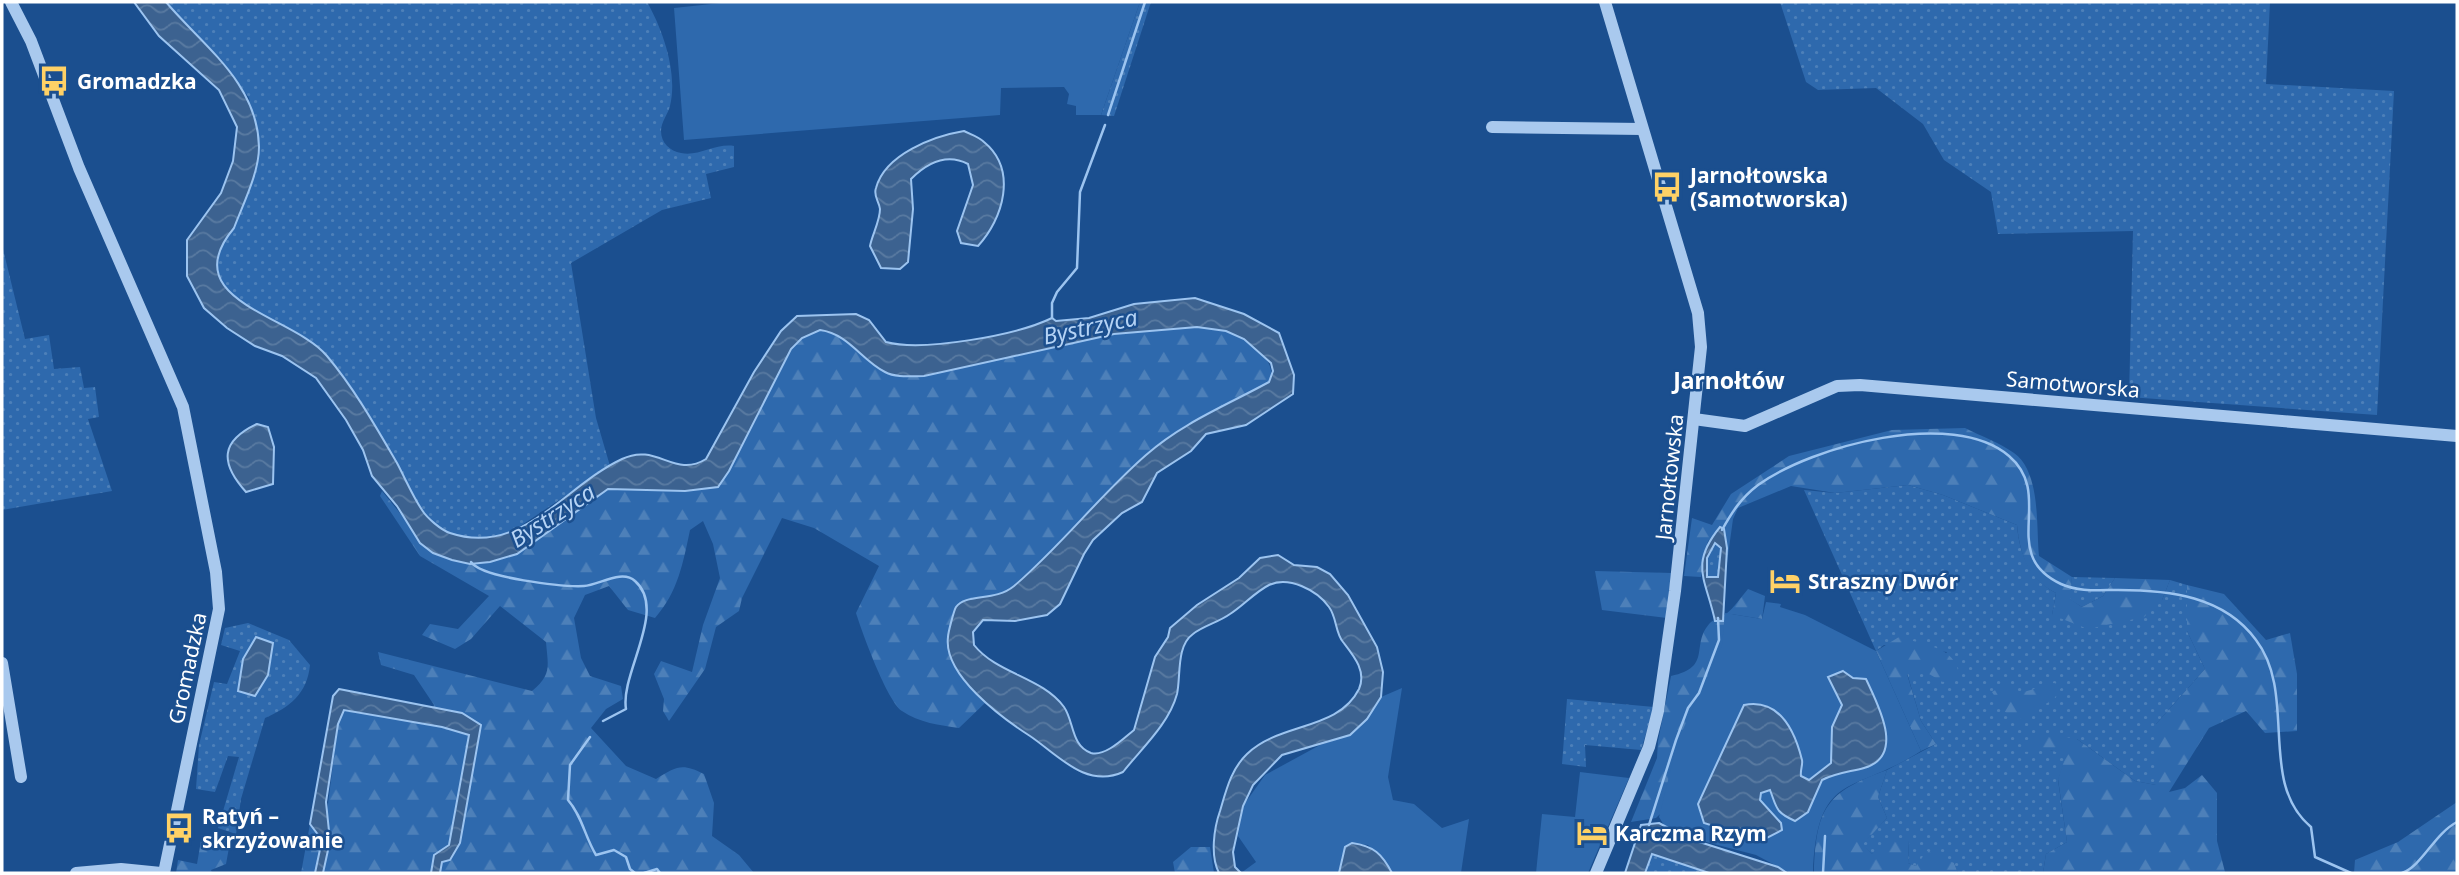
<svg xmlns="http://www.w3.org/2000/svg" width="2459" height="875" viewBox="0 0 2459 875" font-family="'Noto Sans',sans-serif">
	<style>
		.grass { fill: url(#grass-dots) }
		.forest { fill: url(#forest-firs) }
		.green { fill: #2e69ad }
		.water { fill: url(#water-waves); stroke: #9cc4f0; stroke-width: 2; fill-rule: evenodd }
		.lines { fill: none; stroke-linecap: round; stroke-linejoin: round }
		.stream { stroke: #9cc4f0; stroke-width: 2.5 }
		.minor { stroke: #a9c9ee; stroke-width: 12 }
		.labels { text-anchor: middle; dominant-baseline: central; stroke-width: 5; stroke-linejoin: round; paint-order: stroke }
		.poi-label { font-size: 21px; font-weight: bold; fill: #fff; stroke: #1b4f8f; text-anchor: start }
		.street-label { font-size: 21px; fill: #fff; stroke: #1b4f8f }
		.water-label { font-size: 23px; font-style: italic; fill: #b5d3f5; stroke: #1b4f8f }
		.neighbourhood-label { font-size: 23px; font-weight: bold; fill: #fff; stroke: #1b4f8f }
	</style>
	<defs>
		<pattern id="grass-dots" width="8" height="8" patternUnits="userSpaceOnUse" patternTransform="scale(1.75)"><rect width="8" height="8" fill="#2e69ad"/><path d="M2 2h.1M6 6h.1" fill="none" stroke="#4d80b9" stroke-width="1.8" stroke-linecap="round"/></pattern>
		<pattern id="forest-firs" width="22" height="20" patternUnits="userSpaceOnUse" patternTransform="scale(1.75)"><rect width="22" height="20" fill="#2e69ad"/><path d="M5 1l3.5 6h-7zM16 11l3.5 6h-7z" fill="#4d80b9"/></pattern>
		<pattern id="water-waves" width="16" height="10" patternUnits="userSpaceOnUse" patternTransform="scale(1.75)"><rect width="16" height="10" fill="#3c6290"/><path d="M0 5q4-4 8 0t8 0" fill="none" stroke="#597aa1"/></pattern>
	</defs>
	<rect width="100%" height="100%" fill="#1b4f8f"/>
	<!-- grass -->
	<g class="grass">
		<path d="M166 2H647C663 30 678 73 670 106 668 114 661 122 661 131 661 143 670 151 681 153 698 157 716 143 734 146V167L706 174 711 198 662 210 571 263 596 418 610 466 507 535C488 538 467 540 449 533 420 522 410 485 396 461 379 433 348 375 325 354 298 328 243 314 223 287 209 268 221 243 234 228L259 148 249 98 221 59 190 30Z"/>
		<path d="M1140 2H1151L1114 116 1101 115Z"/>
		<path d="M1780 2H2270L2266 84 2394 91 2377 415 2129 397 2133 231 1998 234 1991 192 1944 160 1923 124 1876 88 1818 90 1806 82Z"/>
		<path d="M2 245 25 339 49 335 54 369 80 367 84 388 95 387 99 417 88 419 112 491 2 510Z"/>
		<path d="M1908 485 1943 495 2017 525C2019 553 2030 580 2056 593L2052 615 2162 600 2170 580 2187 585V631L2205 669 2156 724V785L2135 781 2077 739 2050 750 2067 754 2058 780 2067 842 2046 854 2043 873H1958L1954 863 1916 866 1908 863 1909 840 1872 854 1862 844 1887 818 1878 797 1887 770 1936 744 1921 721 1907 673 1929 674 1947 652 1884 645 1876 651 1804 490 1835 493Z"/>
		<path d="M1715 543 1721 548 1718 577H1706L1707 558Z"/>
		<path d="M2072 577 2115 578 2103 596 2082 607 2069 599Z"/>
		<path d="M248 623 289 640 310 665C307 694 290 707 265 718L241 799 236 834 218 828 239 757 228 756 215 792 196 789 199 745 214 682 227 684 240 651 221 645 225 628Z"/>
		<path d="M1567 699 1654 707 1641 750 1585 745 1586 767 1562 764Z"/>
		<path d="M1651 854 1709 873H1645Z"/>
	</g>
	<!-- forest -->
	<g class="forest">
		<path d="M1197 327C1206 328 1215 328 1224 331 1243 335 1281 360 1269 382L1186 425 1146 455 1063 541 1000 597 965 600C957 611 952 621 949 635 945 650 973 693 985 703L959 728C940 725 919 723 902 711 887 701 862 632 856 613L879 566 814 528 782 518 742 598 739 611 716 627 705 669 669 721 663 711 664 699 654 674 661 661 692 672 703 625 720 578 713 544 703 521 690 530C683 563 678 592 655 618L628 610 609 586 585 595 574 618 581 658 590 676 621 686 623 699 606 709 591 728 626 766 656 779C677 766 682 763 704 774L714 803 712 836 739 855 754 873H301L310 824 326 820 338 724 343 710 428 724 434 705 414 675 381 665 378 652 532 691C552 675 548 666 546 642L500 606 471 639 455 649 422 635 430 624 458 629 489 596 420 556 380 496 382 491 433 554 470 564 517 554 608 489 729 471 791 349 802 338 820 330 843 338 870 360 1083 340 1147 329Z"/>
		<path d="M1965 428C1981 436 2000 443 2014 453 2041 472 2036 527 2039 556L2072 577 2070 599 2082 607 2103 596 2115 578 2170 580 2162 600 2144 617 2088 629 2052 615 2056 593C2028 579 2020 555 2017 525L1943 495 1908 485 1835 493 1791 486 1738 508 1733 519 1725 577 1727 548 1724 529 1708 541 1701 577 1684 576 1692 518 1712 525 1731 494 1789 456 1892 430Z"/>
		<path d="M1595 571 1671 573 1667 618 1602 610Z"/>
		<path d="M2187 585 2224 594 2266 640 2290 633 2297 674V731L2265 733 2246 711 2209 728 2169 792 2185 788 2202 775 2217 793V841L2225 872 2245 873H2043L2046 854 2067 842 2058 779 2066 755 2050 750 2023 752 2036 732 2077 739 2135 781 2156 785V724L2205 669 2187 631Z"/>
		<path d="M1748 589 1765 596 1762 619 1731 614 1746 621 1673 801 1656 818 1631 822 1657 758 1658 741 1671 676C1714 667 1689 644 1711 622 1715 619 1721 617 1726 614 1734 608 1741 597 1748 589Z"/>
		<path d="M1899 637C1923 645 1956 646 1959 675L1943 682 1929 674H1907L1921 721 1936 744 1921 751 1876 651Z"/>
		<path d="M2054 683 2062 686 2054 699 2017 721 2004 711 1992 692 2004 685 2017 694Z"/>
		<path d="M1887 770 1878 797 1887 818 1863 844 1872 854 1891 840H1909L1908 863 1916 866 1927 851 1954 863 1958 873H1814C1816 808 1826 792 1887 770Z"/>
		<path d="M2457 802V873H2354L2355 860 2398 842Z"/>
		<path d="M202 835 230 842 226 864 211 870 212 873H176L178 860 197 864Z"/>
		<path d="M1191 847H1210L1214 873H1175L1173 862Z"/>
	</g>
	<!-- green -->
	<g class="green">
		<path d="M730 2H1140L1101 115H1076V106L1067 104 1069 94 1064 87 1001 88 1000 115 684 140 674 8Z"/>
		<path d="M1766 602 1781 604 1780 607 1805 615 1876 651 1921 751C1853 795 1817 770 1813 873H1790L1756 855 1687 837 1665 827 1659 817 1678 740 1722 645 1725 613 1762 619Z"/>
		<path d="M1402 688 1388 777 1393 800 1414 804 1442 828 1469 819 1461 873H1392L1368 845 1352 843 1342 855 1339 873H1241L1256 862 1238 836 1243 806 1265 775 1320 745 1350 735 1367 719 1381 697Z"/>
		<path d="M1580 772 1629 778 1588 873H1536L1542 814 1575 817Z"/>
	</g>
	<!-- water -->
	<g class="water">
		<path d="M134 2H166C203 46 258 83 259 147 259 173 243 204 234 228 173 301 293 315 327 356 354 388 376 427 397 463 405 478 412 495 422 510 427 518 441 530 450 533 522 557 564 486 622 459 657 442 674 479 706 459L754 372 781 331 797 316 856 314 869 320 886 342C923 352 1017 335 1052 318L1056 321 1089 318 1134 304 1195 298 1244 314 1279 333 1294 375 1293 394 1246 425 1206 434 1191 451 1157 473 1142 502 1122 513 1093 540 1084 554 1060 604 1047 615 1015 621 983 620 973 632 974 645C997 674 1042 677 1064 707 1074 721 1071 746 1091 753 1105 757 1124 738 1134 730L1155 657 1168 637 1170 628 1197 605 1239 578 1260 558 1278 555 1294 565 1317 567 1330 574 1348 595 1377 647 1383 672 1381 697 1367 719 1350 735 1282 755 1253 785 1243 806 1233 852 1235 867 1241 873H1219C1210 856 1214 828 1220 811 1226 791 1231 769 1247 754 1280 722 1338 731 1359 689 1367 671 1353 655 1343 642 1335 632 1337 618 1329 607 1317 590 1289 576 1269 585 1255 592 1243 606 1230 614 1219 622 1203 626 1193 634 1176 646 1181 676 1177 694 1169 724 1141 749 1123 772 1086 789 1058 755 1030 736 1002 718 943 675 948 637 948 633 954 610 956 607 966 593 995 602 1014 586 1061 546 1099 496 1146 455 1182 423 1227 405 1269 382L1273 371 1271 363 1244 339 1226 331 1197 327 1114 334 924 376C911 376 896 378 885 372 861 360 849 334 820 330L802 338 791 349 729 471 718 487 685 491 608 489 517 554 490 562 470 564 452 560 433 553 420 543 397 506 372 476 363 450 346 420 316 378 282 356 255 346 227 328 204 308 187 276V240L221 193 233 161 237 127 219 90 159 36Z"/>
		<path d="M964 131C970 134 979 137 984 142 1018 170 1003 219 978 246L961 243 957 231 973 185 968 164C947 153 927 163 911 179L913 209 908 262 900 269 881 268 870 246C872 235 880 221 880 209 879 201 873 196 876 188 885 154 934 136 964 131Z"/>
		<path d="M257 424 268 427 274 447 273 484 246 492C219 462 221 441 257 424Z"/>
		<path d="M1720 527 1724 529 1727 548 1723 621H1715C1706 579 1689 565 1720 527ZM1715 543 1721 548 1718 577H1707V558Z"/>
		<path d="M256 637 273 643 268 675 255 696 238 691 243 659Z"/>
		<path d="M1843 671 1853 678 1866 679C1878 705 1906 756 1864 768 1849 772 1836 773 1822 780L1808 812 1795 821C1775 812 1777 808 1770 790L1761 793 1760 800 1781 823 1782 830 1761 841 1704 823 1698 804 1744 705C1780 698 1795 732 1802 760 1803 765 1800 770 1801 776L1809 780 1831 763 1832 727 1842 705 1828 677Z"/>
		<path d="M339 689 462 713 481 725 460 843 450 860 442 862 440 873H431L434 855 449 845 469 735 442 727 344 710 338 724 326 802 330 841 323 873H315L322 840 310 824 333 696Z"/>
		<path d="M1659 823 1687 838 1778 867 1787 873H1709L1652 854 1645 873H1625L1641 825Z"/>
		<path d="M1352 843C1374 846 1382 854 1392 873H1339L1345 847Z"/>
	</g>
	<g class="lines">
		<!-- stream -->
		<g class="stream">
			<path d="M1108 115 1145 2"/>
			<path d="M1052 318V303L1057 292 1077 268 1080 192 1105 125"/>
			<path d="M1722 530C1732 512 1741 498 1758 485 1812 446 1953 408 2009 456 2056 496 1997 554 2061 584 2079 592 2098 590 2118 590 2169 590 2224 596 2256 640 2298 695 2257 782 2311 827L2315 857 2351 873"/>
			<path d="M471 562C482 578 563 587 584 586 599 585 622 569 635 581 668 610 620 673 626 709L603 721"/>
			<path d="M590 737 570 765 568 800C582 816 585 837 596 855L614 850 626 857 630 869 635 873"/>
			<path d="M1649 825 1676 740 1688 708 1699 693 1719 640 1718 618"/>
			<path d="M644 873 657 869 660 873"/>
			<path d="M1823 873 1825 836"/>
			<path d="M2402 873C2422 866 2434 834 2457 822"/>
		</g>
		<!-- minor -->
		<g class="minor">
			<path d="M11 2 31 41 79 168 183 407 216 572 219 609 164 873"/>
			<path d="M1492 127 1642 129"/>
			<path d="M1694 419 1745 426 1837 386 1860 385 2457 436"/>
			<path d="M2 663 21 777"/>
			<path d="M76 873 121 869 161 873"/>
			<path d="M1596 873 1649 747 1658 711 1675 591 1701 347 1698 313 1605 2"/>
		</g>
	</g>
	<!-- icons -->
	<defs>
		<g id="bus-bare" transform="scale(2.415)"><path d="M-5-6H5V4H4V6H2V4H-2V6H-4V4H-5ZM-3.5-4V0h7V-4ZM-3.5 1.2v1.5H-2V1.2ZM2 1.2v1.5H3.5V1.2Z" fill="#ffd166" stroke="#1b4f8f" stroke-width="2.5" paint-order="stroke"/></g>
		<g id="hotel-bare" transform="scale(2.415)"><path d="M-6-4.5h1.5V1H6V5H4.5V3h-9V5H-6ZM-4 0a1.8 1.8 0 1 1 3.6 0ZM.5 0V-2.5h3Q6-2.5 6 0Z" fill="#ffd166" stroke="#1b4f8f" stroke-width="2.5" paint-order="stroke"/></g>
	</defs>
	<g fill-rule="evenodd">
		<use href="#bus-bare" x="54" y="81"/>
		<use href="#bus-bare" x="1667" y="187"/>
		<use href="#hotel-bare" x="1785" y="581"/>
		<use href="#bus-bare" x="179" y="828"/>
		<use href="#hotel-bare" x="1592" y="833"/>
	</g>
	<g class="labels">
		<!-- poi labels -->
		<g class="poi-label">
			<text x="77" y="81">Gromadzka</text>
			<text x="1690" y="175">Jarnołtowska<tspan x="1690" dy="24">(Samotworska)</tspan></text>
			<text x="1808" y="581">Straszny Dwór</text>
			<text x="202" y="816">Ratyń –<tspan x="202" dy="24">skrzyżowanie</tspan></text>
			<text x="1615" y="833">Karczma Rzym</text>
		</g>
		<!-- street labels -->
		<g class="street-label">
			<text transform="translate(2073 384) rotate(5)">Samotworska</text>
			<text transform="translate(1669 477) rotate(-84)">Jarnołtowska</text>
			<text transform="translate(187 668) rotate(-78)">Gromadzka</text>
		</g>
		<!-- water labels -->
		<g class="water-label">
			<text transform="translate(1090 326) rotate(-12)">Bystrzyca</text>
			<text transform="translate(552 515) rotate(-33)">Bystrzyca</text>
		</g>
		<!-- neighbourhood labels -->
		<g class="neighbourhood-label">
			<text x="1729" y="380">Jarnołtów</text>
		</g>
	</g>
	<!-- border -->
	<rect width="2459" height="875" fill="none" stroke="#ffffff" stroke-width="7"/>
</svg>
